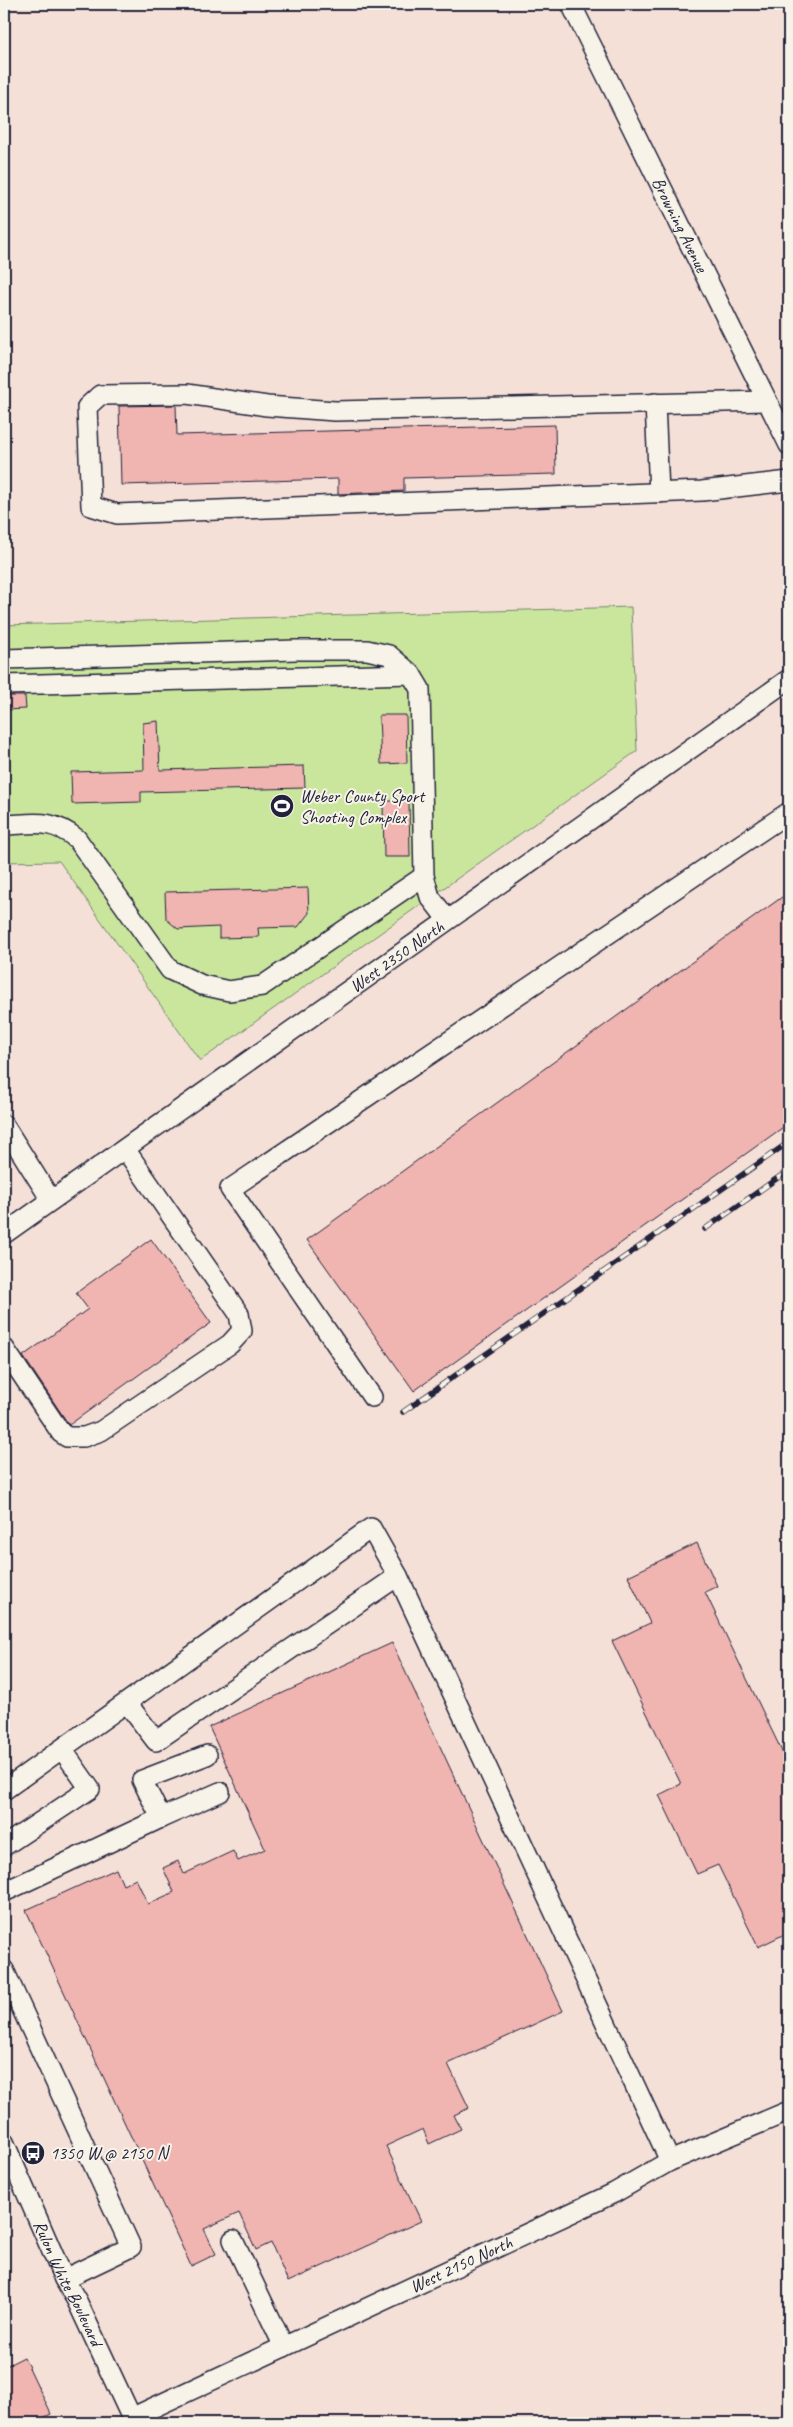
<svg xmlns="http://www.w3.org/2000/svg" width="793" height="2427" viewBox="0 0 793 2427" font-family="Caveat,sans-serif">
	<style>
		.built { fill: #f5e0d8 }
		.green { fill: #cae69d; stroke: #76846c }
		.building { fill: #f0b4b1; stroke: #22223b }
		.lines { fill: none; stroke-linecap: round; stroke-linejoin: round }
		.minor-casing { stroke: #22223b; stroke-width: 22 }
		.minor { stroke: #f7f3e8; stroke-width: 19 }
		.rail-casing { stroke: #22223b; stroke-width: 5.5 }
		.rail { stroke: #f7f3e8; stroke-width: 4; stroke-dasharray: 11; stroke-linecap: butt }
		.labels { text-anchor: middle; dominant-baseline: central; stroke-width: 4; stroke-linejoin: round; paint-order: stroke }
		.street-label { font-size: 18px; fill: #22223b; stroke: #f7f3e8 }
		.poi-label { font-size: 18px; fill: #22223b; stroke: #f7f3e8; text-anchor: start }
	</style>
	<rect width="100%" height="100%" fill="#f7f3e8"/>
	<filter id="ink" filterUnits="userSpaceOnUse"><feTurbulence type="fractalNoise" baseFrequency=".02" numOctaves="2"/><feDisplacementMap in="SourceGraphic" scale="10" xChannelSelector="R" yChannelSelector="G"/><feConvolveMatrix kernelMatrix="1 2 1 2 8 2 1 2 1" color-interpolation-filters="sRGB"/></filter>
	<g filter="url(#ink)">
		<!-- built -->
		<rect class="built" x="4" y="4" width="785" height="2419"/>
		<!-- green -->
		<path class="green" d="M631 607 637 751 200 1061 59 861 4 862V625Z"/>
		<!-- building -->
		<g class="building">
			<path d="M176 405 177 435 555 425 556 474 404 478V491L338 494V479L121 485 119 406Z"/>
			<path d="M4 696H25L26 709 4 710Z"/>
			<path d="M379 715H406L407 763 381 764Z"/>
			<path d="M158 721 160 770 304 766 305 788 141 792V802L72 804 71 772 144 770 143 723Z"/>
			<path d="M383 801H409L410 857H384Z"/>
			<path d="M308 888 309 913 298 927 258 928 259 937 219 938V927L178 929 166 919 165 892Z"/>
			<path d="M789 892V1123L414 1391 307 1240Z"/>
			<path d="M151 1239 211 1323 69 1425 23 1356 88 1309 76 1293Z"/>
			<path d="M697 1543 717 1586 705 1592 789 1766V1932L758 1947 718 1865 697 1874 659 1795 681 1784 612 1641 650 1623 628 1576Z"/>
			<path d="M392 1643 563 2011 448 2064 469 2108 454 2115 461 2129 429 2144 423 2129 386 2146 421 2221 288 2282 271 2243 256 2250 239 2213 204 2229 216 2254 191 2266 26 1910 116 1869 123 1885 136 1879 148 1904 174 1892 163 1868 178 1861 184 1874 233 1851 238 1861 265 1849 209 1727Z"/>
			<path d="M24 2357 51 2414 32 2423H4V2367Z"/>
		</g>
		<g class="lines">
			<!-- minor casing -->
			<g class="minor-casing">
				<g id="minor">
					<path id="s1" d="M571 4 789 445"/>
					<path d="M767 401 335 411 267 406 187 394 100 395 87 407 91 506 117 514 702 491 789 481"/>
					<path d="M655 403 659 493"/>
					<path d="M4 659 296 650H367L389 655 411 674"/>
					<path d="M4 685 411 674 420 689 424 876 430 897 447 919"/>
					<path d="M4 825C35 824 51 818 77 839L170 970 202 985 229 991 262 986 424 876"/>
					<path d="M4 1125 51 1200"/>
					<path id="s2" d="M4 1234 789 679"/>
					<path d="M4 1348 61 1433 67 1437H84L101 1431 230 1344 242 1331 239 1314 125 1149"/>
					<path d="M372 1397 230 1189 789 812"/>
					<path d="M398 1576 670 2161"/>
					<path d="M4 1790 371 1528 398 1576 156 1741 127 1703"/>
					<path d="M161 1818 142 1780 207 1755"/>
					<path d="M4 1846 90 1789 62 1749"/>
					<path d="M4 1892 161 1818 220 1792"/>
					<path d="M4 1970 131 2247 64 2279"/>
					<path id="s3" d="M4 2142 64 2279 77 2301 134 2423"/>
					<path d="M233 2240 284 2347"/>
					<path id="s4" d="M131 2418 614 2193 670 2161 789 2111"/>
				</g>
			</g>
			<!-- minor -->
			<use href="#minor" class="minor"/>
			<!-- rail casing -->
			<g class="rail-casing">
				<g id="rail">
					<path d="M705 1229 789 1170"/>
					<path d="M403 1412 789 1142"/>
				</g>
			</g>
			<!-- rail -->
			<use href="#rail" class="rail"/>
		</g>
	</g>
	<!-- icons -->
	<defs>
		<g id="stadium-disc" transform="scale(1.25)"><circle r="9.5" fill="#22223b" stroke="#f7f3e8"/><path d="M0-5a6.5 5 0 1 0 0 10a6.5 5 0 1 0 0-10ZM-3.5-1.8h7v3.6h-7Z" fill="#fff"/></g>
		<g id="bus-disc" transform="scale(1.25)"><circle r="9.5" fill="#22223b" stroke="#f7f3e8"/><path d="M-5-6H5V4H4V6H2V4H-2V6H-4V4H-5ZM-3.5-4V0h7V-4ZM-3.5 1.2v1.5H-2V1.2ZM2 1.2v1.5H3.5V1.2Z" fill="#fff"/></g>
	</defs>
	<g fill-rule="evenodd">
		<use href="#stadium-disc" x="282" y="806"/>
		<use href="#bus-disc" x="33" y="2153"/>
	</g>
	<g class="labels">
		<!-- street labels -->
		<g class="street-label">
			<text stroke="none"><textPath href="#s1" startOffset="246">Browning Avenue</textPath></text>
			<text stroke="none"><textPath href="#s2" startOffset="481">West 2350 North</textPath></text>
			<text stroke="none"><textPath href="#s4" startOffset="364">West 2150 North</textPath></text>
			<text stroke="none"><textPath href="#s3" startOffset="155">Rulon White Boulevard</textPath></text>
		</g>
		<!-- poi labels -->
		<g class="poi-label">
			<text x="300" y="796">Weber County Sport<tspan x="300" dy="21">Shooting Complex</tspan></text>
			<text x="50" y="2153">1350 W @ 2150 N</text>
		</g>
	</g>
	<!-- margin -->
	<rect width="793" height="2427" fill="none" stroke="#f7f3e8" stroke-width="20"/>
	<rect x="10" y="10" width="773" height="2407" fill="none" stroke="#22223b" stroke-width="2" filter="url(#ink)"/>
</svg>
